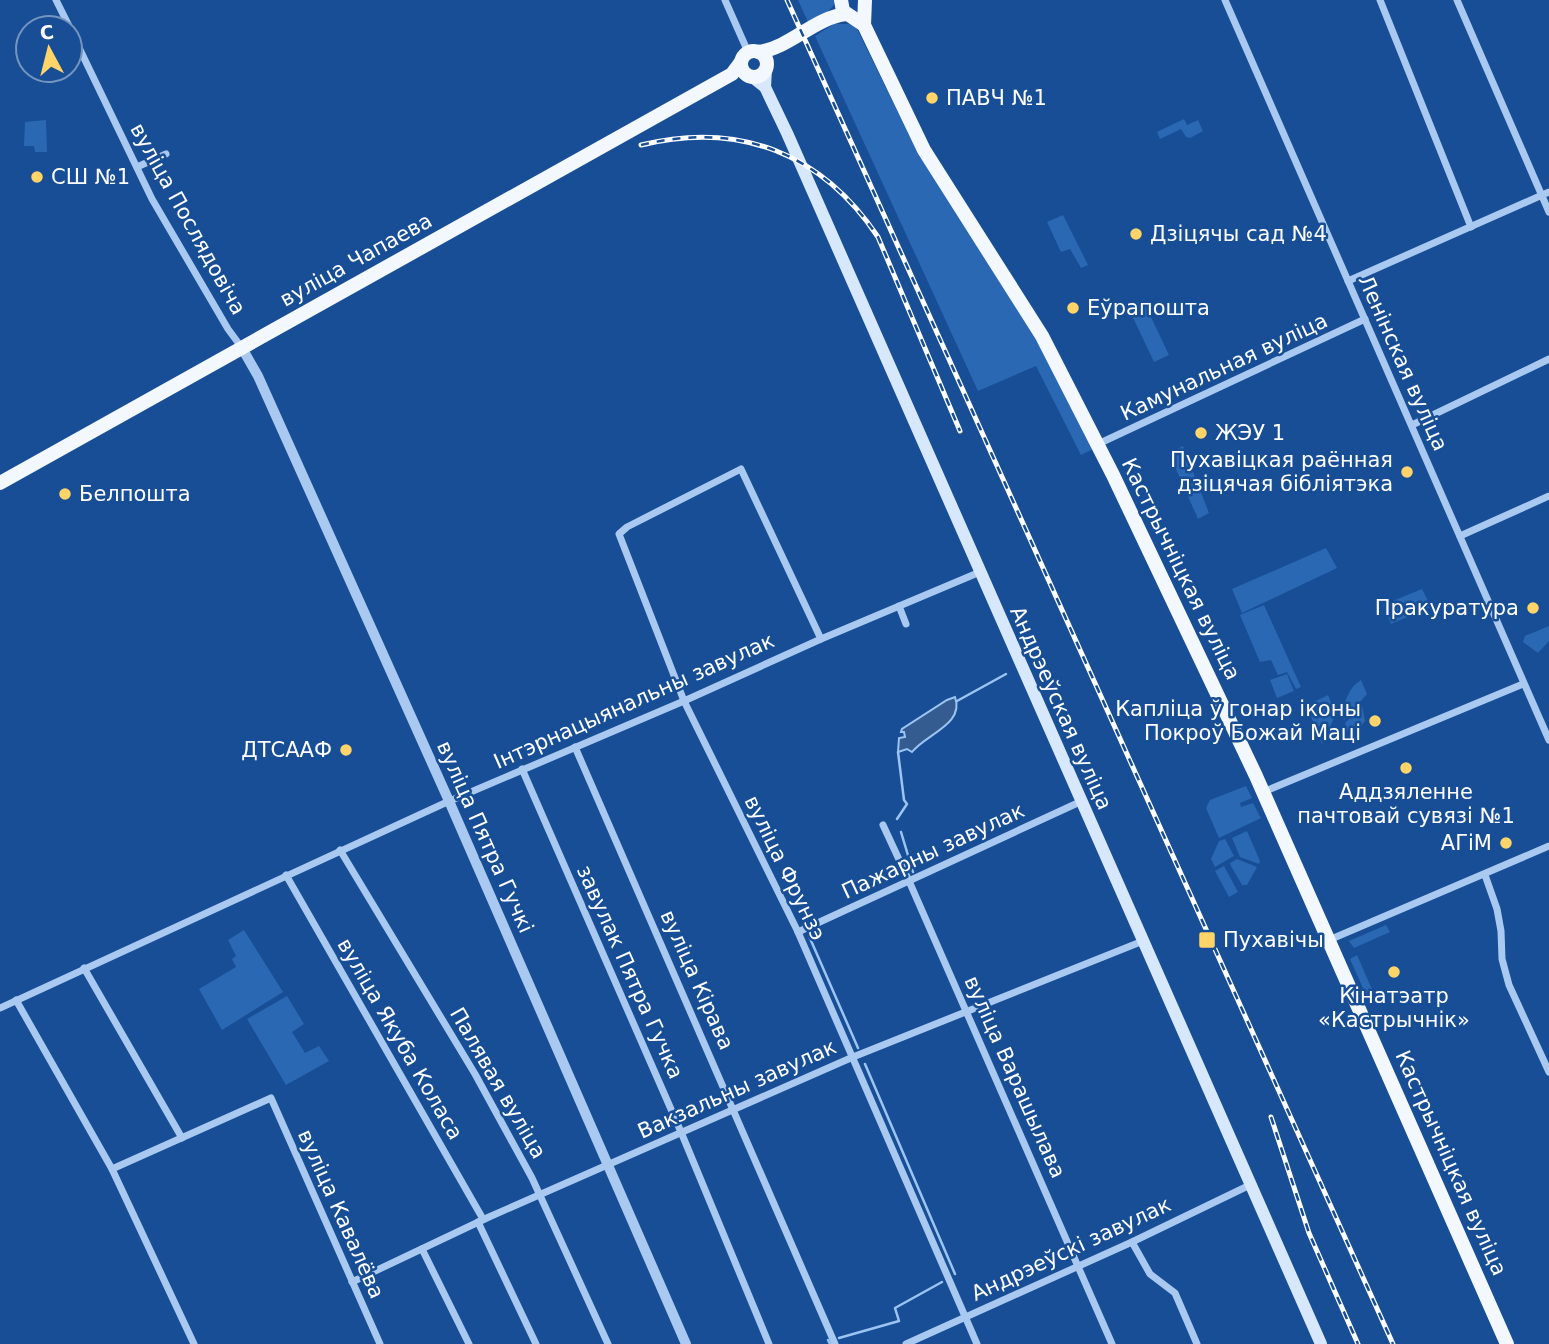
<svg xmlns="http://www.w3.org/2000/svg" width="1549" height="1344" viewBox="0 0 1549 1344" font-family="'DejaVu Sans',sans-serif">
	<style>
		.green { fill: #2a68b4 }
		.water { fill: #345c90; stroke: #9bc4f3; stroke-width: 2 }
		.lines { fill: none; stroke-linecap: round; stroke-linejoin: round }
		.stream { stroke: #9bc4f3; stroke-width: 2.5 }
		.minor { stroke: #a9c9f1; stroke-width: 7 }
		.tertiary { stroke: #a9c9f1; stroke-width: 10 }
		.secondary { stroke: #d7e7fc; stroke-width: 12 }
		.primary { stroke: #f3f8ff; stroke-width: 14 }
		.rail-casing { stroke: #fff; stroke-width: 5 }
		.rail { stroke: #174e96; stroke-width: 2.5; stroke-dasharray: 8; stroke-linecap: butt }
		.poi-dot { fill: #ffd469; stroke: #174e96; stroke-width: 2.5 }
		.labels { text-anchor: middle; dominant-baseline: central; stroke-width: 5; stroke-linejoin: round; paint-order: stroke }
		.poi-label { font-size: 21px; fill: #fff; stroke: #174e96; text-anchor: start }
		.street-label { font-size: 21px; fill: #fff; stroke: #174e96 }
	</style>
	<rect width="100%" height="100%" fill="#174e96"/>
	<!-- green -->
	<g class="green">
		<path d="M798 0H838L826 14 808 22Z"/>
		<path d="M834 24H849L856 27 911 139 1037 338 1093 449 1081 455 1036 366 978 391 815 36Z"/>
		<path d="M1184 119 1187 125 1198 120 1203 131 1190 138 1186 137 1181 129 1160 139 1157 132Z"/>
		<path d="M46 120 47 152H35L34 146H24L25 122Z"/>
		<path d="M1063 215 1088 265 1081 268 1070 249 1061 252 1047 222Z"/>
		<path d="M1143 300 1169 355 1154 362 1128 307Z"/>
		<path d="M1183 446 1209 513 1198 519 1169 453Z"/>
		<path d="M1326 548 1337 568 1242 613 1232 589Z"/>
		<path d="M1422 589 1431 607 1391 624 1383 605Z"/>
		<path d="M1264 605 1301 687 1296 689 1287 672 1278 675 1271 660 1260 662 1240 615Z"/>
		<path d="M1549 626V641L1538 653 1523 642 1525 636Z"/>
		<path d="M1287 674 1294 691 1277 698 1270 680Z"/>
		<path d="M1361 680 1367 694 1344 720 1341 713C1346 700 1349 687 1361 680Z"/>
		<path d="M1328 695 1336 714 1322 744 1308 709 1310 704Z"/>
		<path d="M1362 706 1365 721 1351 740 1345 723Z"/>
		<path d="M1246 786 1252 798 1240 803 1241 807 1253 803 1261 818 1219 838 1206 808 1210 800Z"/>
		<path d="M1247 831 1260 861 1259 864 1240 857 1232 838Z"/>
		<path d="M1225 839 1234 856 1215 867 1211 859 1219 841Z"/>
		<path d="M1237 859 1257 867 1247 885H1242L1231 866 1230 863Z"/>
		<path d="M1224 866 1238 892 1229 897 1215 871Z"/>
		<path d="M1386 925 1390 932 1354 948 1349 941Z"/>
		<path d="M244 930 283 992 222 1030 199 989 236 967 232 959 236 956 228 940Z"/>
		<path d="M1357 955 1377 1001 1370 1004 1350 959Z"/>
		<path d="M287 996 304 1024 292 1032 305 1053 319 1046 329 1061 286 1085 247 1019Z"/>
	</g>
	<!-- water -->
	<path class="water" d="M955 697C965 724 926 734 912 752L907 749 898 752 899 738 905 737 904 732H901L902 729 947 700Z"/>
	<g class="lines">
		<!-- stream -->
		<g class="stream">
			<path d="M957 701 1006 674"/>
			<path d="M897 819 907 804 904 800 898 752"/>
			<path d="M901 832 913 872"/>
			<path d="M809 936 858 1048"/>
			<path d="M865 1064 955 1274"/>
			<path d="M839 1338 899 1321 895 1308 942 1282"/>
			<path d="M828 1340 830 1344"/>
		</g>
		<!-- minor -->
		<g class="minor">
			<path d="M56 0 70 28"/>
			<path d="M725 0 748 52"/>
			<path d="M1225 0 1549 740"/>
			<path d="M1380 0 1471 227"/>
			<path d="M1457 0 1549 212"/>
			<path d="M70 29 152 199 228 329 242 348"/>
			<path d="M137 167 166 154"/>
			<path d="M1348 281 1549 192"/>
			<path d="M1412 425 1549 359"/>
			<path d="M1098 444 1365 319"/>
			<path d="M1460 536 1549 496"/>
			<path d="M899 606 906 624"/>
			<path d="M821 639 741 469 627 527 619 534 684 701 798 932 977 1344"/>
			<path d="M575 747 835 1344"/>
			<path d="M522 769 681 1132 769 1344"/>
			<path d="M1263 792 1523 684"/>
			<path d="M883 825 909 881 1112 1344"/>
			<path d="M340 850 475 1074 532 1178 608 1344"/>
			<path d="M286 875 483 1219"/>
			<path d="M1485 875 1497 909 1501 931 1502 959 1509 985 1549 1072"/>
			<path d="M798 932 1082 801"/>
			<path d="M1329 940 1549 846"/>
			<path d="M84 968 182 1138"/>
			<path d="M16 1000 112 1169 194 1344"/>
			<path d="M0 1008 445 803 684 701 821 639 980 572"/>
			<path d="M112 1169 271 1098 380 1344"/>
			<path d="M478 1222 536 1344"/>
			<path d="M1132 1242 1150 1274 1175 1293 1197 1344"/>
			<path d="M422 1249 469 1344"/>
			<path d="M352 1282 489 1217 853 1057 1143 941"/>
			<path d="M906 1344 1132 1242 1250 1185"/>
		</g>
		<!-- tertiary -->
		<path class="tertiary" d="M242 348 258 376 449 801 686 1344"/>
		<!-- secondary -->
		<g class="secondary">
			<path d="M751 76 765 87 787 133 1321 1344"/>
			<path d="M765 87 766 69"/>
		</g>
		<!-- primary -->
		<g class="primary">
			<path d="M841 0 843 11 864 25 924 150 1042 336 1113 475 1256 776 1507 1344"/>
			<path d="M864 25 865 0"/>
			<circle cx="754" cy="64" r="13"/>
			<path d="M759 52C791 47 814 18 846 14"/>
			<path d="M0 483 732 74 741 62"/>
		</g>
		<!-- rail casing -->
		<g class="rail-casing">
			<g id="rail">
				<path d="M787 0 1393 1344"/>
				<path d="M641 145C739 121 822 153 878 237L960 431"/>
				<path d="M1271 1117 1309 1233 1358 1344"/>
			</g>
		</g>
		<!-- rail -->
		<use href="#rail" class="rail"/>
	</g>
	<!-- markers -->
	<g class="poi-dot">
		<circle cx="932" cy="98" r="7"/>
		<circle cx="37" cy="177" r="7"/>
		<circle cx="1136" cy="234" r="7"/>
		<circle cx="1073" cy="308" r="7"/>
		<circle cx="1201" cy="433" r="7"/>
		<circle cx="1407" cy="472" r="7"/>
		<circle cx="65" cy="494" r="7"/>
		<circle cx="1533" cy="608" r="7"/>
		<circle cx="1375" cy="721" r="7"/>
		<circle cx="346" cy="750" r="7"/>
		<circle cx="1406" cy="768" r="7"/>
		<circle cx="1506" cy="843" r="7"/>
		<rect x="1198" y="931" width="18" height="18" rx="3.5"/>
		<circle cx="1394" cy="972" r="7"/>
	</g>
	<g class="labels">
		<!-- poi labels -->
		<g class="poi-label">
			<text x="946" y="98">ПАВЧ №1</text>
			<text x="51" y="177">СШ №1</text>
			<text x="1150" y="234">Дзіцячы сад №4</text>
			<text x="1087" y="308">Еўрапошта</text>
			<text x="1215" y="433">ЖЭУ 1</text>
			<text x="1393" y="460" text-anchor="end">Пухавіцкая раённая<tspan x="1393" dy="24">дзіцячая бібліятэка</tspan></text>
			<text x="79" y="494">Белпошта</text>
			<text x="1519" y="608" text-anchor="end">Пракуратура</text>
			<text x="1361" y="709" text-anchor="end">Капліца ў гонар іконы<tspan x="1361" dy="24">Покроў Божай Маці</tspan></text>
			<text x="332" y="750" text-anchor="end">ДТСААФ</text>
			<text x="1406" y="792" text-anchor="middle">Аддзяленне<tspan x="1406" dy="24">пачтовай сувязі №1</tspan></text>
			<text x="1492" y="843" text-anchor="end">АГіМ</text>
			<text x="1223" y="940">Пухавічы</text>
			<text x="1394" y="996" text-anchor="middle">Кінатэатр<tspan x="1394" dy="24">«Кастрычнік»</tspan></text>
		</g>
		<!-- street labels -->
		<g class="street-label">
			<text transform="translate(188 219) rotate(61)">вуліца Послядовіча</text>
			<text transform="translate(356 260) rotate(-29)">вуліца Чапаева</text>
			<text transform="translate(1403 363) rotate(66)">Ленінская вуліца</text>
			<text transform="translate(1224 367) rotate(-25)">Камунальная вуліца</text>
			<text transform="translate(1181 569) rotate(64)">Кастрычніцкая вуліца</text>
			<text transform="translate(634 701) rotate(-24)">Інтэрнацыянальны завулак</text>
			<text transform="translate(1061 708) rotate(66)">Андрэеўская вуліца</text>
			<text transform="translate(485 837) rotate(66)">вуліца Пятра Гучкі</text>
			<text transform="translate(933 851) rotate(-25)">Пажарны завулак</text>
			<text transform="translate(785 868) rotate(64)">вуліца Фрунзэ</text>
			<text transform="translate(630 972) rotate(66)">завулак Пятра Гучка</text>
			<text transform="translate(697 980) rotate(66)">вуліца Кірава</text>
			<text transform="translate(400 1039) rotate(60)">вуліца Якуба Коласа</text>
			<text transform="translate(1015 1077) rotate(66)">вуліца Варашылава</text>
			<text transform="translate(498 1083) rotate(60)">Палявая вуліца</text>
			<text transform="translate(737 1089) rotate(-24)">Вакзальны завулак</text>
			<text transform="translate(1451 1163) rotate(66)">Кастрычніцкая вуліца</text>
			<text transform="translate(341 1214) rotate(66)">вуліца Кавалёва</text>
			<text transform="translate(1071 1249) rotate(-25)">Андрэеўскі завулак</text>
		</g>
	</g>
	<!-- north arrow -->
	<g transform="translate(49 49) rotate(353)"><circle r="33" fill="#174e96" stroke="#7495c0" stroke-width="2"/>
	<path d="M0-5L12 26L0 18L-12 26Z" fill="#ffd469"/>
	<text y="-10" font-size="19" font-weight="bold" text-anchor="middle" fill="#ffffff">С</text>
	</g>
</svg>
